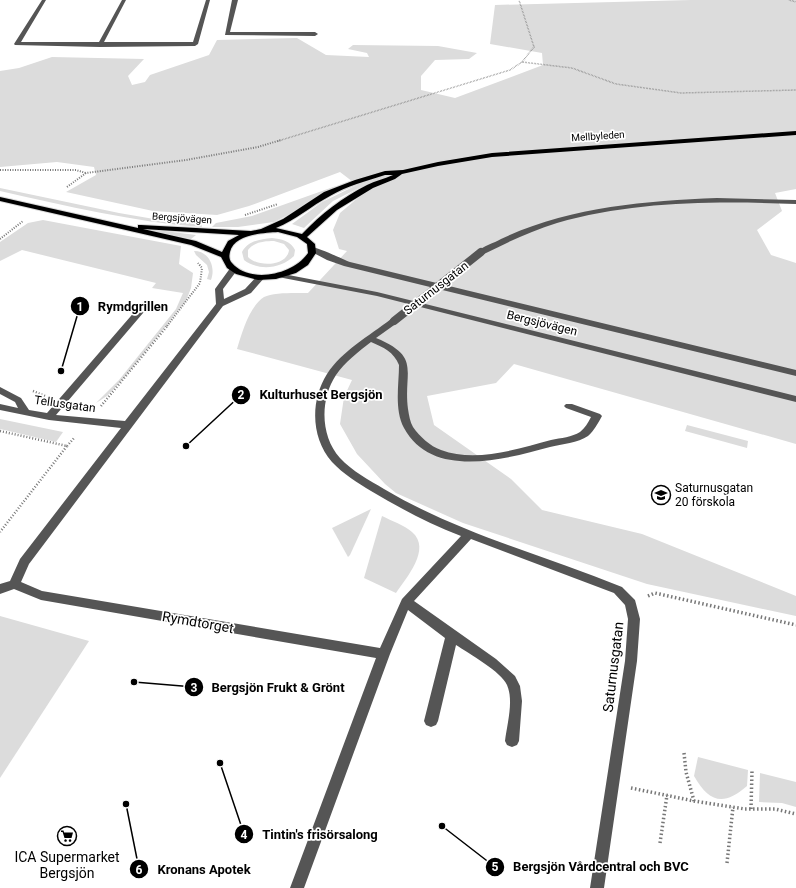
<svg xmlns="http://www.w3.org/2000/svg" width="796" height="888" viewBox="0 0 796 888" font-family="Roboto,sans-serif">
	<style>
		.green { fill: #dcdcdc; fill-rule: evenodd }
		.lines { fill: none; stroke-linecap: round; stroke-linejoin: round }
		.major-casing { stroke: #dbdbdb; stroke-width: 2 }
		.path-far3 { stroke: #777; stroke-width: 1.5; stroke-dasharray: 0.5 1; stroke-linecap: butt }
		.path-far2 { stroke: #777; stroke-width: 2; stroke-dasharray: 1 1.5; stroke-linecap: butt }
		.path-far1 { stroke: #777; stroke-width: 2.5; stroke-dasharray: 1 2; stroke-linecap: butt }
		.path { stroke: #777; stroke-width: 3.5; stroke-dasharray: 1.5 2.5; stroke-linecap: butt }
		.minor { fill: #555; fill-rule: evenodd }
		.major { fill: #000; fill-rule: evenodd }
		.minor-bridge { stroke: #555; stroke-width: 8 }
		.labels { text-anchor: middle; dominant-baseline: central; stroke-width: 3.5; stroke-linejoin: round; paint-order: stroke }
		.far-street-label { font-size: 10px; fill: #000; stroke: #fff }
		.street-label { font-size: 12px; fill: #000; stroke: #fff }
		.poi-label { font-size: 12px; fill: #000; stroke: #fff; text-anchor: start }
		.near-street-label { font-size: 14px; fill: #000; stroke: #fff }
		.near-poi-label { font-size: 14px; fill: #000; stroke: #fff }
		.leader { fill: none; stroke: #000; stroke-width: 1.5 }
		.callout-dot { fill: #000; stroke: #fff; stroke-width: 1.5 }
		.mark-label { font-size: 12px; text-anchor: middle; font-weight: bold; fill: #fff }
		.callout-label { font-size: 13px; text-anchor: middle; font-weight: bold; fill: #000; stroke: #fff; stroke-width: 3.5; stroke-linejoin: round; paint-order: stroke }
	</style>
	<rect width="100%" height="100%" fill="#fff"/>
	<!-- green -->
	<g class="green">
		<path d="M691 0H796V189L775 193 782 211 757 230 771 255 796 263V444L514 364 496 383 427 396 434 425 511 479 542 510 642 534 796 596V616L647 584 463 523 396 493 385 484 357 454 340 424 344 397 352 380 237 349C242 333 249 307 264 297 273 292 297 293 308 293L347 251 339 249 333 230 340 213 366 191 361 187 333 201 304 228 292 224 322 202 357 185 340 172 249 206 217 215 153 211 66 192 96 175 94 167 57 162 0 167V71L19 68 52 57 144 59 128 76 132 85 145 82 150 75 209 55 217 40 297 38 326 55 369 57 367 53 348 49 353 45 438 46 477 53 469 59 435 60 421 76V90L455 98 543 65 542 53 490 44 495 5Z"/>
		<path d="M336 186 309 201 288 215 274 222 238 227H212L216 223 252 216Z"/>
		<path d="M0 188 119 213 154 219 197 222 201 223 202 227C133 222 67 206 0 191Z"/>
		<path d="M43 220 181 246 179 264 193 273 191 288 186 301 125 377 107 396 96 403 119 380 176 309 183 293 152 288 156 283 22 250 0 261V242L28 223Z"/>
		<path d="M141 228 196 235 191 239 140 229Z"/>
		<path d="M272 238C281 239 291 241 295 250L294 256C281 269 258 271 244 260L242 252C248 241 260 239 272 238ZM274 241 284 244 289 250C287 267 257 267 248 257V250C254 242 264 241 274 241Z"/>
		<path d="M194 251C209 251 216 267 211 280L207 279 209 272 207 265 196 255Z"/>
		<path d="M0 419 63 432 56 442 0 429Z"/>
		<path d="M687 425 748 441 747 448 685 431Z"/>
		<path d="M371 509 350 555 348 557 332 528Z"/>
		<path d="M382 516C392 521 404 525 412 532 432 549 406 578 396 593L364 578Z"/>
		<path d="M0 616 89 641 0 778Z"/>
		<path d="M698 757 748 770 747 786C723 807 709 802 694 776Z"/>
		<path d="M760 773 796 782V807L782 803 759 802Z"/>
	</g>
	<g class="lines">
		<!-- major casing -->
		<g class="major-casing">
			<path id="major" d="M796 131V135L492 157 438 166 402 174 395 179 373 188 337 210 307 237 315 244 316 253 308 265 296 273 276 279 258 280 236 274 227 268 221 257 191 245 0 201V197L138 228V225H141L251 231 261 229 283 219 324 192 355 180 385 171 403 170 438 162 492 153ZM385 175H393C384 179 375 181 367 185 343 197 321 214 302 234L276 228C296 220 311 206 330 196 347 186 366 181 385 175ZM143 229 239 235 228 241 222 252 196 241ZM278 232 297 237 307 244 308 253C293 275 250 284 232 263 229 260 229 256 230 252 234 234 264 233 278 232Z"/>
		</g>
		<!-- path-far3 -->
		<g class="path-far3">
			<path d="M789 0 796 2"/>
			<path d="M522 62 572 68 616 84 681 93 796 90"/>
			<path d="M278 141 510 70 522 62 534 47 519 0"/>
		</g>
		<!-- path-far2 -->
		<g class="path-far2">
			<path d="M0 170H76L86 173"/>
			<path d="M67 187 86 173 186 160 258 147 281 140"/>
			<path d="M245 215 278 204"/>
			<path d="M0 239 23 221"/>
			<path d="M167 326 200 283 202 268 198 263"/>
		</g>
		<!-- path-far1 -->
		<g class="path-far1">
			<path d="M33 391 45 396"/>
			<path d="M101 406 168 325"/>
			<path d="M0 431 67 446 0 532"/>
			<path d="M67 446 75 437"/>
		</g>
		<!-- path -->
		<g class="path">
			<path d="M648 596 655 593 796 625"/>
			<path d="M684 753 686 772 694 801"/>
			<path d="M631 788 694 801 745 809H775L796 814"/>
			<path d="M751 809 752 771"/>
			<path d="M660 843 667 795"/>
			<path d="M727 863 733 807"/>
		</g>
		<!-- minor -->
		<g class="minor">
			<path d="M42 0H46L21 42H99L122 0H126L104 42H193L206 0H210L198 44 195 46 100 47 15 45 14 44Z"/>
			<path d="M232 0H238L230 32H315L318 34 315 36 225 35Z"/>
			<path d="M717 198 796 200V204C716 201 634 201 557 223 531 231 508 242 484 254H478L477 252C483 246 494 243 501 239 568 207 644 201 717 198Z"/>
			<path d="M310 247C316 246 342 259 350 262L796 370V376L344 266 327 260 310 251Z"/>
			<path d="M231 267H234L238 269 223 289 224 299 245 289 258 275H261L265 277 251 293 223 306 29 564 21 582 42 591 380 648 402 599 461 536C429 524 400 508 371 491 358 483 343 474 332 462 311 438 310 401 327 374 342 351 369 336 391 319H397L398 321 397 323 376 338C422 357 403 371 408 409 409 415 410 422 413 427 420 437 430 446 441 450 476 463 517 449 551 440 561 438 572 437 580 432 585 428 588 423 591 417L566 408 564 406 566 404H572L600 414 602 416C598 423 594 431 588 436 578 443 562 444 550 447 506 459 432 480 404 428 394 409 399 385 399 365 394 352 383 347 371 342 358 352 345 362 336 375 320 399 320 436 340 458 352 471 369 480 384 489 458 533 543 555 622 587L635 600 640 619 637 661 604 888H590L625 661 628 619 625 605 614 593 471 539 414 601 496 659 515 676 520 686 522 701 519 741 517 745 512 747 507 745 505 741C507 724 514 701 507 685 502 672 468 653 456 645L438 721 436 725 431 727 426 725 424 721 445 638 408 610 390 654 304 888H290L376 658 41 600 14 589 0 594V584L10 581 20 559 121 428 49 420 0 410V404L18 408 15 402 0 394V387L21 398 29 410 47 413 143 302H149V306L56 415 125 421 216 304 215 289Z"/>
			<path d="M278 273 377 292 796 396V402L377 296 278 277Z"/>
		</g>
		<!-- major -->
		<use href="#major" class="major"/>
		<!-- minor-bridge -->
		<path class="minor-bridge" d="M394 321 481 252"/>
	</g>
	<!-- icons -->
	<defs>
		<g id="school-ring" transform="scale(1)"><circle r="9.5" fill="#fff" stroke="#000" stroke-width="1.5"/><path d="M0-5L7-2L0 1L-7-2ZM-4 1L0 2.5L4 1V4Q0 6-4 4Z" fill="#000"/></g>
		<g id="supermarket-ring" transform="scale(1)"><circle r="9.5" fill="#fff" stroke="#000" stroke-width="1.5"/><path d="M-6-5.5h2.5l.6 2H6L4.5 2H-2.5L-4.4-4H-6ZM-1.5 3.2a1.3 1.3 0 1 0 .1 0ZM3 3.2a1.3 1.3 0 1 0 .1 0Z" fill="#000"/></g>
	</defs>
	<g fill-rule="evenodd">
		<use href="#school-ring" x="661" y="495"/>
		<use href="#supermarket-ring" x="67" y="836"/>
	</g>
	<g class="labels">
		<!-- far-street labels -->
		<g class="far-street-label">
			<text transform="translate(598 136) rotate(-4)">Mellbyleden</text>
			<text transform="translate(182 218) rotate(4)">Bergsjövägen</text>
		</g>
		<!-- street labels -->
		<g class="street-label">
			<text transform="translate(436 288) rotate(-38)">Saturnusgatan</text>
			<text transform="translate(542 323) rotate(14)">Bergsjövägen</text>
			<text transform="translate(65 404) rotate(8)">Tellusgatan</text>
		</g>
		<!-- poi labels -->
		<g class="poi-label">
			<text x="675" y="488">Saturnusgatan<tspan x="675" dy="14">20 förskola</tspan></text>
		</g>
		<!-- near-street labels -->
		<g class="near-street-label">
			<text transform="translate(198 622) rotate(10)">Rymdtorget</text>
			<text transform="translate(613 667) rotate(-83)">Saturnusgatan</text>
		</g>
		<!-- near-poi labels -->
		<g class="near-poi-label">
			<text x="67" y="857">ICA Supermarket<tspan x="67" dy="16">Bergsjön</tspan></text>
		</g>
	</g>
	<!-- callouts -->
	<path class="leader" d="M61 371L80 306M186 446L241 395M134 682L194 687M220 763L244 834M442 826L495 867M126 804L139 869"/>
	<g class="callout-dot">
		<circle cx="61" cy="371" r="4"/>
		<circle cx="186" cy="446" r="4"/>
		<circle cx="134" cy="682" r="4"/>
		<circle cx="220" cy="763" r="4"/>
		<circle cx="442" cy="826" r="4"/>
		<circle cx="126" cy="804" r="4"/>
		<circle cx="80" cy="306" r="10"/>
		<circle cx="241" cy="395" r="10"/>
		<circle cx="194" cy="687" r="10"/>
		<circle cx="244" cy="834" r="10"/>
		<circle cx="495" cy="867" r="10"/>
		<circle cx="139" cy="869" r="10"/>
	</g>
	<g class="mark-label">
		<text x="80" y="311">1</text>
		<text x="241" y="399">2</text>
		<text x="194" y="692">3</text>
		<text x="244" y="839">4</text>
		<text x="495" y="871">5</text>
		<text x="139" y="874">6</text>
	</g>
	<g class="callout-label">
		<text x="133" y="311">Rymdgrillen</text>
		<text x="321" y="399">Kulturhuset Bergsjön</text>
		<text x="278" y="692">Bergsjön Frukt &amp; Grönt</text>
		<text x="320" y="839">Tintin's frisörsalong</text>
		<text x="601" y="871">Bergsjön Vårdcentral och BVC</text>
		<text x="204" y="874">Kronans Apotek</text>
	</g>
</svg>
